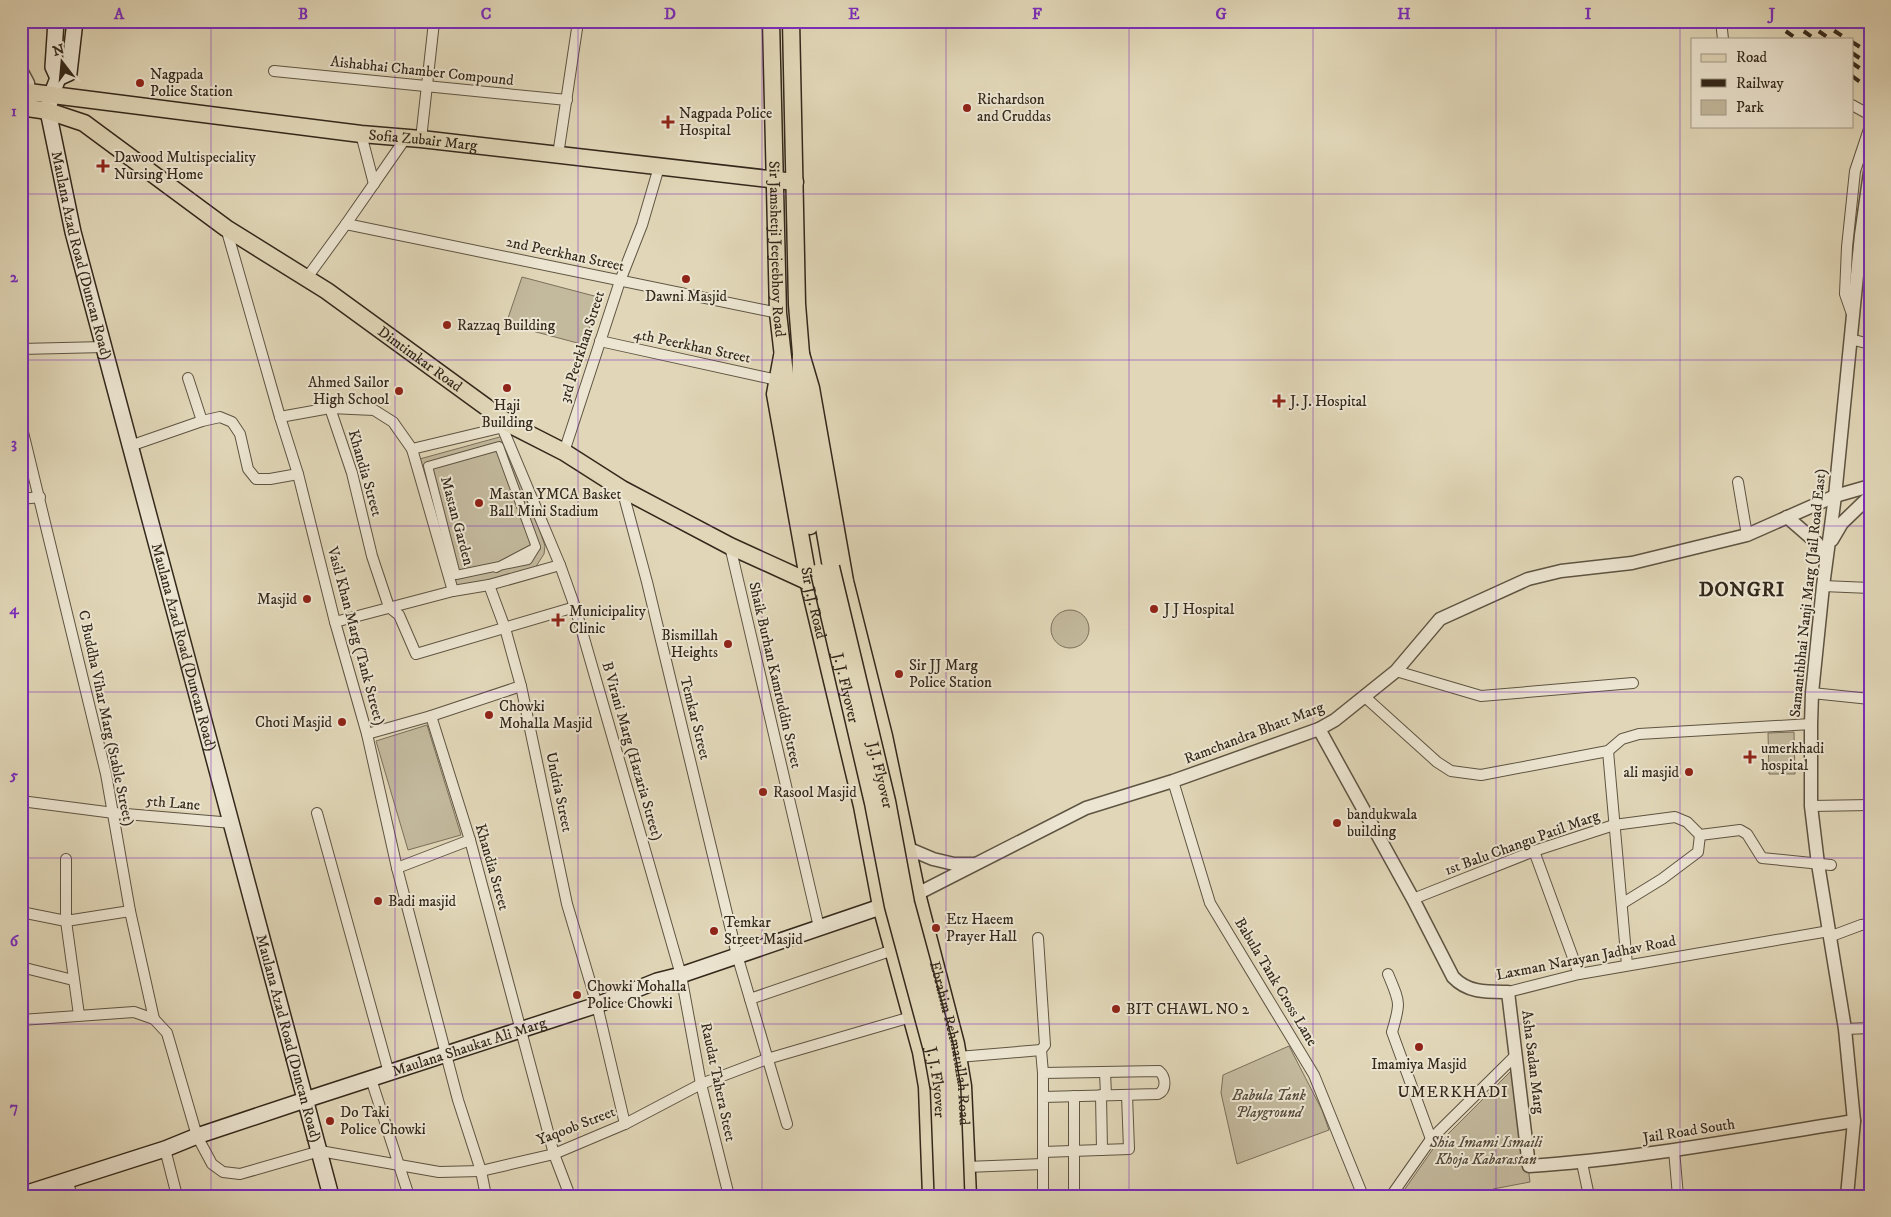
<svg xmlns="http://www.w3.org/2000/svg" width="1891" height="1217" viewBox="0 0 1891 1217" font-family="'IM FELL DW Pica',serif">
	<style>
		.green { fill: #c3b99d; stroke: #7b705c }
		.lines { fill: none; stroke-linecap: round; stroke-linejoin: round }
		.pedestrian-casing { stroke: #5e5442; stroke-width: 10 }
		.minor-casing { stroke: #5e5442; stroke-width: 12 }
		.tertiary-casing { stroke: #5e5442; stroke-width: 15 }
		.secondary-casing { stroke: #33281b; stroke-width: 18 }
		.primary-casing { stroke: #33281b; stroke-width: 19 }
		.pedestrian { stroke: #ece5d1; stroke-width: 8 }
		.minor { stroke: #ece5d1; stroke-width: 10 }
		.tertiary { stroke: #ece5d1; stroke-width: 12 }
		.secondary { stroke: #ece5d1; stroke-width: 15 }
		.primary { stroke: #e1d7b8; stroke-width: 16 }
		.rail { stroke: #33281b; stroke-width: 4; stroke-dasharray: 9 9; stroke-linecap: butt }
		.primary-bridge-casing { stroke: #33281b; stroke-width: 19; stroke-linecap: butt }
		.primary-bridge { stroke: #e1d7b8; stroke-width: 16 }
		.grid { fill: none; stroke: #7b2cbf; stroke-width: 1; stroke-opacity: 0.55 }
		.poi-dot { fill: #8f2418; stroke: #ece5d1; stroke-width: 2 }
		.labels { text-anchor: middle; dominant-baseline: central; stroke-width: 4; stroke-linejoin: round; paint-order: stroke }
		.street-label { font-size: 15px; fill: #33281b; stroke: #ece5d1 }
		.poi-label { font-size: 15px; fill: #33281b; stroke: #ece5d1; text-anchor: start }
		.park-label { font-size: 15px; font-style: italic; fill: #574c3c; stroke: #ece5d1 }
		.neighbourhood-label { font-size: 16px; letter-spacing: 1px; fill: #33281b; stroke: #ece5d1 }
		.district-label { font-size: 20px; font-weight: bold; letter-spacing: 1px; fill: #33281b; stroke: #ece5d1 }
		.neatline { fill: none; stroke: #7b2cbf; stroke-width: 2 }
		.grid-label { font-size: 16px; text-anchor: middle; font-weight: bold; fill: #7b2cbf }
	</style>
	<rect width="100%" height="100%" fill="#e1d7b8"/>
	<filter id="stains"><feTurbulence type="fractalNoise" baseFrequency=".004" numOctaves="4"/><feColorMatrix values="0 0 0 0 .2 0 0 0 0 .09 0 0 0 0 .02 0 0 0 .5 -.17"/></filter>
	<radialGradient id="worn" r=".72"><stop offset=".6" stop-color="#630" stop-opacity="0"/><stop offset="1" stop-color="#630" stop-opacity=".3"/></radialGradient>
	<!-- green -->
	<g class="green">
		<path d="M522 277 598 297 585 345 506 324Z"/>
		<path d="M507 435 545 546 544 554 535 568 470 587 457 585 450 579 416 460Z"/>
		<circle cx="1070" cy="629" r="19"/>
		<path d="M427 725 461 835 408 850 376 741Z"/>
		<path d="M1794 732 1795 774H1769L1768 733Z"/>
		<path d="M1289 1046 1322 1110 1329 1130 1237 1164 1221 1093 1223 1075Z"/>
		<path d="M1515 1067 1530 1182 1493 1189 1495 1196H1400L1433 1149Z"/>
	</g>
	<g class="lines">
		<!-- pedestrian casing -->
		<g class="pedestrian-casing">
			<path id="pedestrian" d="M496 568 536 547 499 446 428 466 456 575 528 560 536 547"/>
		</g>
		<!-- minor casing -->
		<g class="minor-casing">
			<g id="minor">
				<path d="M1721 21 1723 39"/>
				<path d="M274 71 567 100"/>
				<path d="M1852 105 1870 115"/>
				<path d="M361 134 374 184"/>
				<path d="M421 139 434 22 431 21"/>
				<path d="M558 155 578 22 574 21"/>
				<path d="M346 224 778 313"/>
				<path d="M226 228 280 417 298 474 335 622 367 734 397 868 458 1100 481 1171 486 1196"/>
				<path d="M306 279 346 224 405 139"/>
				<path d="M1852 314 1845 294 1847 247 1855 171 1870 126"/>
				<path d="M1850 339 1870 344"/>
				<path d="M600 341 777 380"/>
				<path d="M21 349 104 347"/>
				<path d="M188 378 202 421"/>
				<path d="M330 408 352 473 372 556 389 607 399 615 416 654 575 607"/>
				<path d="M280 417 330 408 374 410 393 422 412 449 508 426"/>
				<path d="M21 424 106 774 130 911 154 1019"/>
				<path d="M502 427 560 565 575 607 681 975 701 1084 729 1196"/>
				<path d="M130 446 202 421 220 417 232 422 240 434 248 469 256 479H270L298 474"/>
				<path d="M412 449 453 591"/>
				<path d="M564 452 620 281 642 225 659 167"/>
				<path d="M1738 482 1747 535"/>
				<path d="M622 489 647 582 737 955 787 1124"/>
				<path d="M21 499 40 497"/>
				<path d="M730 546 819 927"/>
				<path d="M489 585 505 628 521 686 567 904 597 1005 625 1124"/>
				<path d="M1823 586 1870 588"/>
				<path d="M335 622 453 591 489 585 560 565"/>
				<path d="M1396 671 1481 696 1633 683"/>
				<path d="M1812 693 1870 699"/>
				<path d="M1365 697 1437 762 1451 771 1481 775 1608 751 1622 739 1639 734 1811 724"/>
				<path d="M431 716 470 840 554 1154 570 1196"/>
				<path d="M367 734 431 716 521 686"/>
				<path d="M1608 751 1627 965"/>
				<path d="M1173 781 1210 903 1314 1075 1363 1196"/>
				<path d="M21 801 114 813 233 823"/>
				<path d="M1811 806 1870 805"/>
				<path d="M317 813 389 1073"/>
				<path d="M1534 851 1579 974"/>
				<path d="M66 859V921L79 1015"/>
				<path d="M397 868 470 840"/>
				<path d="M1413 899 1534 851 1614 825 1675 817 1687 822 1700 835 1740 830 1747 834 1762 858 1831 865"/>
				<path d="M1623 903 1662 879 1698 852 1700 835"/>
				<path d="M21 912 66 921 130 911"/>
				<path d="M1829 937 1861 925 1870 924"/>
				<path d="M21 967 73 980"/>
				<path d="M1388 974C1400 1003 1401 1002 1392 1032L1431 1139"/>
				<path d="M1508 992 1579 974 1829 931"/>
				<path d="M750 999 893 950"/>
				<path d="M21 1020 134 1012 154 1019 167 1033 197 1136 212 1164 223 1172 240 1174 320 1151 439 1172 481 1171 554 1154 625 1124 701 1084 767 1059 911 1017"/>
				<path d="M1845 1029 1870 1028"/>
				<path d="M1041 1050 1043 1073"/>
				<path d="M958 1057 1041 1050 1045 1045 1038 938"/>
				<path d="M1105 1072 1106 1095"/>
				<path d="M371 1079 409 1196"/>
				<path d="M1101 1095 1102 1150"/>
				<path d="M1043 1097 1158 1094C1167 1090 1166 1077 1159 1071L1043 1073V1191"/>
				<path d="M165 1149 177 1196"/>
				<path d="M1674 1150 1678 1196"/>
				<path d="M1043 1152 1129 1149 1127 1095"/>
				<path d="M1582 1163 1589 1196"/>
				<path d="M966 1167 1043 1164"/>
				<path d="M67 1180 72 1196"/>
				<path d="M1074 1191V1096"/>
				<path d="M1391 1196 1431 1139 1516 1055"/>
			</g>
		</g>
		<!-- tertiary casing -->
		<g class="tertiary-casing">
			<g id="tertiary">
				<path d="M21 70 28 83 30 101"/>
				<path d="M1787 517 1817 543 1826 559"/>
				<path d="M1832 540 1842 523 1870 496"/>
				<path d="M1319 729 1413 899 1453 977C1468 993 1487 992 1508 992L1529 1166C1638 1159 1746 1138 1854 1121"/>
				<path d="M907 848 933 859 954 864H974"/>
				<path d="M917 894 1086 808 1173 781 1319 729 1335 720 1396 671 1440 619 1528 579 1561 571 1632 563 1747 535 1835 496 1870 486"/>
				<path d="M1847 1196 1854 1121 1845 1029 1818 864 1811 806V724L1812 693 1823 586 1835 496 1861 235 1870 172"/>
			</g>
		</g>
		<!-- secondary casing -->
		<g class="secondary-casing">
			<g id="secondary">
				<path id="s1" d="M56 21 53 67 58 78 51 96 48 111 73 232 331 1196"/>
				<path d="M58 78 69 73 75 21"/>
				<path id="s2" d="M21 1195 165 1149 197 1136 305 1100 597 1005 657 981 681 975 892 903"/>
			</g>
		</g>
		<!-- primary casing -->
		<g class="primary-casing">
			<g id="primary">
				<path id="s3" d="M771 21 778 313 787 392 810 526"/>
				<path d="M791 21 797 304 801 354 800 390 831 567"/>
				<path id="s4" d="M21 91 361 134 421 139 795 182"/>
				<path id="s5" d="M21 107 48 111 84 123 226 228 327 291 511 425 564 452 622 489 730 546 809 582"/>
				<path id="s6" d="M801 354 811 388 845 581 884 736 917 894 956 1044 963 1086 968 1196"/>
				<path id="s7" d="M782 356 775 394 810 589 862 806 881 906 921 1052 927 1087 931 1196"/>
			</g>
		</g>
		<!-- pedestrian -->
		<use href="#pedestrian" class="pedestrian"/>
		<!-- minor -->
		<use href="#minor" class="minor"/>
		<!-- tertiary -->
		<use href="#tertiary" class="tertiary"/>
		<!-- secondary -->
		<use href="#secondary" class="secondary"/>
		<!-- primary -->
		<use href="#primary" class="primary"/>
		<!-- rail -->
		<g class="rail">
			<path d="M1771 21 1797 39"/>
			<path d="M1789 21 1815 39"/>
			<path d="M1804 21 1830 39"/>
			<path d="M1819 21 1847 39"/>
			<path d="M1852 42 1870 53"/>
			<path d="M1852 53 1870 65"/>
			<path d="M1852 63 1870 75"/>
			<path d="M1852 76 1870 89"/>
		</g>
		<!-- primary-bridge casing -->
		<g class="primary-bridge-casing">
			<g id="primary-bridge">
				<path id="s8" d="M831 567 887 801 906 903 945 1047 952 1087 956 1196"/>
				<path id="s9" d="M819 572 873 803 893 906 932 1050 939 1089 943 1196"/>
			</g>
		</g>
		<!-- primary-bridge -->
		<use href="#primary-bridge" class="primary-bridge"/>
	</g>
	<!-- grid -->
	<path class="grid" d="M211 21V1196M395 21V1196M578 21V1196M762 21V1196M946 21V1196M1129 21V1196M1313 21V1196M1496 21V1196M1680 21V1196M21 194H1870M21 360H1870M21 526H1870M21 692H1870M21 858H1870M21 1024H1870"/>
	<!-- markers -->
	<g class="poi-dot">
		<circle cx="140" cy="83" r="5"/>
		<circle cx="967" cy="108" r="5"/>
		<path d="M665.5 114.5h5v5h5v5h-5v5h-5v-5h-5v-5h5z"/>
		<path d="M100.5 158.5h5v5h5v5h-5v5h-5v-5h-5v-5h5z"/>
		<circle cx="686" cy="279" r="5"/>
		<circle cx="447" cy="325" r="5"/>
		<circle cx="507" cy="388" r="5"/>
		<circle cx="399" cy="391" r="5"/>
		<path d="M1276.5 393.5h5v5h5v5h-5v5h-5v-5h-5v-5h5z"/>
		<circle cx="479" cy="503" r="5"/>
		<circle cx="307" cy="599" r="5"/>
		<circle cx="1154" cy="609" r="5"/>
		<path d="M555.5 612.5h5v5h5v5h-5v5h-5v-5h-5v-5h5z"/>
		<circle cx="728" cy="644" r="5"/>
		<circle cx="899" cy="674" r="5"/>
		<circle cx="489" cy="715" r="5"/>
		<circle cx="342" cy="722" r="5"/>
		<path d="M1747.5 749.5h5v5h5v5h-5v5h-5v-5h-5v-5h5z"/>
		<circle cx="1689" cy="772" r="5"/>
		<circle cx="763" cy="792" r="5"/>
		<circle cx="1337" cy="823" r="5"/>
		<circle cx="378" cy="901" r="5"/>
		<circle cx="936" cy="928" r="5"/>
		<circle cx="714" cy="931" r="5"/>
		<circle cx="577" cy="995" r="5"/>
		<circle cx="1116" cy="1009" r="5"/>
		<circle cx="1419" cy="1047" r="5"/>
		<circle cx="330" cy="1121" r="5"/>
	</g>
	<g class="labels">
		<!-- street labels -->
		<g class="street-label">
			<text transform="translate(422 71) rotate(6)">Aishabhai Chamber Compound</text>
			<text stroke="none"><textPath href="#s4" startOffset="405">Sofia Zubair Marg</textPath></text>
			<text stroke="none"><textPath href="#s3" startOffset="228">Sir Jamshetji Jeejeebhoy Road</textPath></text>
			<text transform="translate(565 254) rotate(12)">2nd Peerkhan Street</text>
			<text stroke="none"><textPath href="#s1" startOffset="241">Maulana Azad Road (Duncan Road)</textPath></text>
			<text transform="translate(692 346) rotate(12)">4th Peerkhan Street</text>
			<text transform="translate(582 347) rotate(-72)">3rd Peerkhan Street</text>
			<text stroke="none"><textPath href="#s5" startOffset="476">Dimtimkar Road</textPath></text>
			<text transform="translate(365 473) rotate(74)">Khandia Street</text>
			<text transform="translate(457 521) rotate(75)">Mastan Garden</text>
			<text transform="translate(1808 593) rotate(-84)">Samanthbhai Nanji Marg (Jail Road East)</text>
			<text stroke="none"><textPath href="#s7" startOffset="251">Sir J.J. Road</textPath></text>
			<text transform="translate(356 636) rotate(75)">Vasil Khan Marg (Tank Street)</text>
			<text stroke="none"><textPath href="#s1" startOffset="646">Maulana Azad Road (Duncan Road)</textPath></text>
			<text transform="translate(775 675) rotate(77)">Shaik Burhan Kamruddin Street</text>
			<text stroke="none"><textPath href="#s9" startOffset="119">J. J. Flyover</textPath></text>
			<text transform="translate(106 718) rotate(78)">C Buddha Vihar Marg (Stable Street)</text>
			<text transform="translate(695 718) rotate(76)">Temkar Street</text>
			<text transform="translate(1254 733) rotate(-21)">Ramchandra Bhatt Marg</text>
			<text transform="translate(632 751) rotate(74)">B Virani Marg (Hazaria Street)</text>
			<text stroke="none"><textPath href="#s8" startOffset="214">J.J. Flyover</textPath></text>
			<text transform="translate(559 792) rotate(78)">Undria Street</text>
			<text transform="translate(173 803) rotate(5)">5th Lane</text>
			<text transform="translate(1522 843) rotate(-20)">1st Balu Changu Patil Marg</text>
			<text transform="translate(492 867) rotate(74)">Khandia Street</text>
			<text transform="translate(1586 958) rotate(-11)">Laxman Narayan Jadhav Road</text>
			<text transform="translate(1276 982) rotate(59)">Babula Tank Cross Lane</text>
			<text stroke="none"><textPath href="#s1" startOffset="1051">Maulana Azad Road (Duncan Road)</textPath></text>
			<text stroke="none"><textPath href="#s6" startOffset="706">Ebrahim Rehmatullah Road</textPath></text>
			<text stroke="none"><textPath href="#s2" startOffset="472">Maulana Shaukat Ali Marg</textPath></text>
			<text transform="translate(1533 1062) rotate(83)">Asha Sadan Marg</text>
			<text transform="translate(718 1082) rotate(78)">Raudat Tahera Steet</text>
			<text stroke="none"><textPath href="#s9" startOffset="524">J. J. Flyover</textPath></text>
			<text transform="translate(576 1126) rotate(-21)">Yaqoob Street</text>
			<text transform="translate(1689 1131) rotate(-9)">Jail Road South</text>
		</g>
		<!-- poi labels -->
		<g class="poi-label">
			<text x="150" y="74">Nagpada<tspan x="150" dy="17">Police Station</tspan></text>
			<text x="977" y="99">Richardson<tspan x="977" dy="17">and Cruddas</tspan></text>
			<text x="679" y="113">Nagpada Police<tspan x="679" dy="17">Hospital</tspan></text>
			<text x="114" y="157">Dawood Multispeciality<tspan x="114" dy="17">Nursing Home</tspan></text>
			<text x="686" y="296" text-anchor="middle">Dawni Masjid</text>
			<text x="457" y="325">Razzaq Building</text>
			<text x="389" y="382" text-anchor="end">Ahmed Sailor<tspan x="389" dy="17">High School</tspan></text>
			<text x="1290" y="401">J. J. Hospital</text>
			<text x="507" y="405" text-anchor="middle">Haji<tspan x="507" dy="17">Building</tspan></text>
			<text x="489" y="494">Mastan YMCA Basket<tspan x="489" dy="17">Ball Mini Stadium</tspan></text>
			<text x="297" y="599" text-anchor="end">Masjid</text>
			<text x="1164" y="609">J J Hospital</text>
			<text x="569" y="611">Municipality<tspan x="569" dy="17">Clinic</tspan></text>
			<text x="718" y="635" text-anchor="end">Bismillah<tspan x="718" dy="17">Heights</tspan></text>
			<text x="909" y="665">Sir JJ Marg<tspan x="909" dy="17">Police Station</tspan></text>
			<text x="499" y="706">Chowki<tspan x="499" dy="17">Mohalla Masjid</tspan></text>
			<text x="332" y="722" text-anchor="end">Choti Masjid</text>
			<text x="1761" y="748">umerkhadi<tspan x="1761" dy="17">hospital</tspan></text>
			<text x="1679" y="772" text-anchor="end">ali masjid</text>
			<text x="773" y="792">Rasool Masjid</text>
			<text x="1347" y="814">bandukwala<tspan x="1347" dy="17">building</tspan></text>
			<text x="388" y="901">Badi masjid</text>
			<text x="946" y="919">Etz Haeem<tspan x="946" dy="17">Prayer Hall</tspan></text>
			<text x="724" y="922">Temkar<tspan x="724" dy="17">Street Masjid</tspan></text>
			<text x="587" y="986">Chowki Mohalla<tspan x="587" dy="17">Police Chowki</tspan></text>
			<text x="1126" y="1009">BIT CHAWL NO 2</text>
			<text x="1419" y="1064" text-anchor="middle">Imamiya Masjid</text>
			<text x="340" y="1112">Do Taki<tspan x="340" dy="17">Police Chowki</tspan></text>
		</g>
		<!-- park labels -->
		<g class="park-label">
			<text x="1269" y="1095">Babula Tank<tspan x="1269" dy="17">Playground</tspan></text>
			<text x="1486" y="1142">Shia Imami Ismaili<tspan x="1486" dy="17">Khoja Kabarastan</tspan></text>
		</g>
		<!-- neighbourhood labels -->
		<g class="neighbourhood-label">
			<text x="1453" y="1092">UMERKHADI</text>
		</g>
		<!-- district labels -->
		<g class="district-label">
			<text x="1742" y="590">DONGRI</text>
		</g>
	</g>
	<!-- margin -->
	<rect width="1891" height="1217" fill="none" stroke="#e1d7b8" stroke-width="55"/>
	<!-- legend -->
	<rect x="1691" y="38" width="162" height="90" fill="#ece5d1" stroke="#a29988"/>
	<rect x="1701" y="54" width="25" height="8" fill="#e1d7b8" stroke="#a29988"/>
	<text x="1736" y="62" font-size="15" fill="#33281b">Road</text>
	<rect x="1701" y="79" width="25" height="8" fill="#33281b" stroke="#a29988"/>
	<text x="1736" y="88" font-size="15" fill="#33281b">Railway</text>
	<rect x="1701" y="100" width="25" height="15" fill="#c3b99d" stroke="#a29988"/>
	<text x="1736" y="112" font-size="15" fill="#33281b">Park</text>
	<!-- north arrow -->
	<g transform="translate(62 62) rotate(344)" stroke="#ece5d1" stroke-width="4" paint-order="stroke">
	<path d="M0-4L9 19L0 12L-9 19Z" fill="#33281b"/>
	<text y="-8" font-size="14" font-weight="bold" text-anchor="middle" fill="#33281b">N</text>
	</g>
	<rect x="28" y="28" width="1836" height="1162" class="neatline"/>
	<g class="grid-label">
		<text x="119" y="19">A</text>
		<text x="303" y="19">B</text>
		<text x="486" y="19">C</text>
		<text x="670" y="19">D</text>
		<text x="854" y="19">E</text>
		<text x="1037" y="19">F</text>
		<text x="1221" y="19">G</text>
		<text x="1404" y="19">H</text>
		<text x="1588" y="19">I</text>
		<text x="1772" y="19">J</text>
		<text x="14" y="116">1</text>
		<text x="14" y="282">2</text>
		<text x="14" y="448">3</text>
		<text x="14" y="614">4</text>
		<text x="14" y="780">5</text>
		<text x="14" y="946">6</text>
		<text x="14" y="1112">7</text>
	</g>
	<rect width="100%" height="100%" filter="url(#stains)"/>
	<rect width="100%" height="100%" fill="url(#worn)"/>
</svg>
